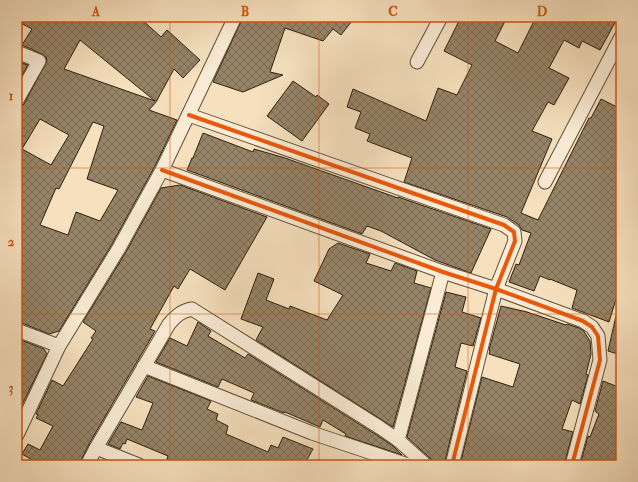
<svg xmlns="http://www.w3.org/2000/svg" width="638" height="482" viewBox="0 0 638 482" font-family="'IM FELL Double Pica',serif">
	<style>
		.building { fill: url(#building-cross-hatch); stroke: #2e200b; fill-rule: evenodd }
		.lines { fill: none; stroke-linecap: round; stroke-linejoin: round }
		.minor-casing { stroke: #605038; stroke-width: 15 }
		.minor { stroke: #f9ebd5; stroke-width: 13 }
		.cycleway-casing { stroke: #f9ebd5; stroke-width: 6 }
		.cycleway { stroke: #e8590c; stroke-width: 4 }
		.grid { fill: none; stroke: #d5530c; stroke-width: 1; stroke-opacity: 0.55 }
		.neatline { fill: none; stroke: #d5530c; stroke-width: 1.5 }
		.grid-label { font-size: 13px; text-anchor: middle; font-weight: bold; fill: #d5530c }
	</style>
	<defs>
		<pattern id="building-cross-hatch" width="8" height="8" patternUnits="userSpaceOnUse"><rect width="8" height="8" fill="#968468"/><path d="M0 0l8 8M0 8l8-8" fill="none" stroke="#7b6c54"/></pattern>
	</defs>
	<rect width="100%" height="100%" fill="#f6e0be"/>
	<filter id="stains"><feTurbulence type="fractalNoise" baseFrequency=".005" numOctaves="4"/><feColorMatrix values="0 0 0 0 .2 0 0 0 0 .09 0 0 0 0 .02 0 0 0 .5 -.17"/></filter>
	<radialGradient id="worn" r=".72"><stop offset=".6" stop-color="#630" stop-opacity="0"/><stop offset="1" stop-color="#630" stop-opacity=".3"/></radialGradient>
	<!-- building -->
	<g class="building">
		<path d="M17 17H97L103 22 107 17H139L161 37 167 30 200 60 183 78 174 69 156 102 149 110 177 120 155 166 112 244 59 331 49 334 17 321V228L22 220 17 217V108L21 107 24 104 47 61 46 57 42 54 22 45 32 29 17 21ZM80 40 155 101 64 69ZM40 119 69 135 51 165 22 149ZM93 122 104 126 87 179 118 190 100 221 76 212 68 235 40 225 56 188 59 189Z"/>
		<path d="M243 17H355L341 35 333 29 323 41 285 28 270 72 283 75 243 92 213 82Z"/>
		<path d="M461 17H507L495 41 518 53 536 17H618L600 50 582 41 579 48 564 40 549 68 569 78 554 105 548 102 532 131 552 139 521 213 538 220 589 118H591L601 99 621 109V301L616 299 609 322 572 308 577 290 550 279V280L540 276 534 291 509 282 516 264 519 265 531 233 522 230 519 225 507 217 404 182 412 158 367 141 370 134 355 128 361 112 347 107 353 89 426 121 438 88 457 95 472 65 444 51Z"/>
		<path d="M17 61 28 65 17 84Z"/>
		<path d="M293 81 316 97 317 95 329 104 302 141 267 116Z"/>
		<path d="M203 133 253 152 254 149 285 158 398 198V197L491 229 471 273 446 264 435 260 381 231 367 226 362 234 187 170 192 158H193Z"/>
		<path d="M180 185 267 217 225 290 190 269 178 289 174 286 150 329 155 331 89 444 79 465H32L34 461 22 454 28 444 40 450 53 426 36 418 38 415 36 414 52 380 63 386 93 339 91 338 96 331 83 322 126 252 161 188Z"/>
		<path d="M338 243 370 254 366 263 391 271 395 263 417 271 414 283 431 288 393 427 256 340 263 327 241 319 258 273 274 279 266 300 289 309 290 306 327 320 343 295 314 281 329 249Z"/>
		<path d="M446 292 466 297 462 312 481 318 473 346 461 343 455 367 467 371 444 465H434L431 459 407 437Z"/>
		<path d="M501 306 527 312 566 325 567 324 579 328 583 330 590 341 591 354 586 374 588 375 580 404 572 400 562 429 573 432 564 465H460L482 377 513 387 520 364 489 354 490 351 489 350Z"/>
		<path d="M616 316H621V355L608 351Z"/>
		<path d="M198 322 211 331 208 336 245 358 248 354 375 434 393 446 402 455 345 436 346 434 323 420 320 427 285 412 284 413 251 400 254 393 222 379 218 387 156 362 170 338 187 346Z"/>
		<path d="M21 340 44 349 47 354 21 407 17 406V348Z"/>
		<path d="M148 376 211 401 207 409 218 414 216 420 228 426 226 434 268 452 271 445 278 448 283 437 313 449 304 465H183L167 459 168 456 127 439 125 444 123 443 120 449 108 444 121 422 142 430 153 403 136 397Z"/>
		<path d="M603 381 621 388V456L618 465H580L588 436 590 437 599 414 595 411Z"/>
	</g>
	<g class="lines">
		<!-- minor casing -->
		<g class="minor-casing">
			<g id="minor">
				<path d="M17 52 39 61 17 100"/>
				<path d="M417 62 441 17"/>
				<path d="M189 115 504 225 514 232 515 241 496 289 452 465"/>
				<path d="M162 170 443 272 496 289 583 321 592 327 598 336 600 360 572 465"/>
				<path d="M545 182 621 37"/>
				<path d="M17 330 59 346"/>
				<path d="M144 366 312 433 408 465"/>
				<path d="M17 435 59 346 119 248 162 170 235 17"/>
				<path d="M398 440 443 272"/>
				<path d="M96 448 169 324C176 316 181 311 192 309L379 427 398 440 426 465"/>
				<path d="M87 465 96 448 139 465"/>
			</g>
		</g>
		<!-- minor -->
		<use href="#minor" class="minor"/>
		<!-- cycleway casing -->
		<g class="cycleway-casing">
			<g id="cycleway">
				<path d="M189 115 504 225 514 232 515 241 496 289 452 465"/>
				<path d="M162 170 443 272 496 289 583 321 592 327 598 336 600 360 572 465"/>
			</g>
		</g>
		<!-- cycleway -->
		<use href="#cycleway" class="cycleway"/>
	</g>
	<!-- grid -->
	<path class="grid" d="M170 17V465M319 17V465M468 17V465M17 168H621M17 314H621"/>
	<!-- margin -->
	<rect width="638" height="482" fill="none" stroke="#f6e0be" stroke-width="44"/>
	<rect x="22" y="22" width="594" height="438" class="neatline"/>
	<g class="grid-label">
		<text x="96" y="16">A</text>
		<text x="245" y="16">B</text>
		<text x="393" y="16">C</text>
		<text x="542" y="16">D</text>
		<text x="11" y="100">1</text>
		<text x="11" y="246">2</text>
		<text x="11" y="392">3</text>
	</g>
	<rect width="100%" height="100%" filter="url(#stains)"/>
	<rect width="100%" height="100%" fill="url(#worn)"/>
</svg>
